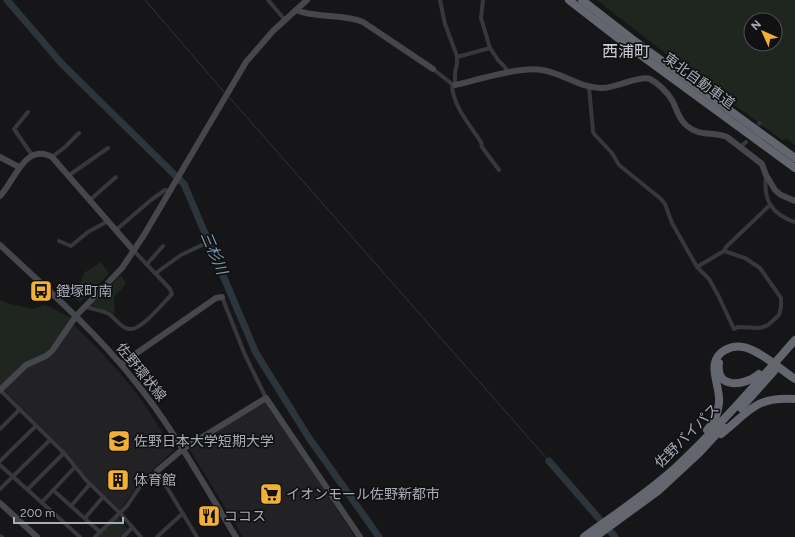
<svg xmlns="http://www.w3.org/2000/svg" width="795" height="537" viewBox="0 0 795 537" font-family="Figtree,'Noto Sans JP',sans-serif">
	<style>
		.built { fill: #222225 }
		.green { fill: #1e261f; fill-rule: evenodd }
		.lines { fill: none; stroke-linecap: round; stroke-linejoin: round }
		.stream { stroke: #2c353c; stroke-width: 1 }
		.river { stroke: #2c353c; stroke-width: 7 }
		.street-tunnel { stroke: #333438; stroke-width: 4; stroke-dasharray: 4 2; stroke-linecap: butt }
		.street { stroke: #37383d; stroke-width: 4 }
		.secondary { stroke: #45474d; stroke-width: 6 }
		.highway { stroke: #63666e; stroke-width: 8 }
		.labels { text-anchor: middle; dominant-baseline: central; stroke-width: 3.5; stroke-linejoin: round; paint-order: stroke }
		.street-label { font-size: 14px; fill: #a8adb8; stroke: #111113 }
		.poi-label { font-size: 14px; fill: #a8adb8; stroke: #111113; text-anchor: start }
		.water-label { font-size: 15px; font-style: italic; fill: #7f9bb3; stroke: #111113 }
		.quarter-label { font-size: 16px; fill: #c9ccd4; stroke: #111113 }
	</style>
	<rect width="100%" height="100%" fill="#161618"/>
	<!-- built -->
	<g class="built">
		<path d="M73 324 97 348 120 373 140 398 174 450 137 485 127 501 120 509 88 479 65 451 4 390 28 367 54 354Z"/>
		<path d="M262 402H267L355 537H243L190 450 191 447Z"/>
	</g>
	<!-- green -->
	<g class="green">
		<path d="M597 0H795V145L786 138 783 141 666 54ZM751 20H775V44H751Z"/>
		<path d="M101 262 109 274 80 302 75 298 84 273Z"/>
		<path d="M121 275 126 284 114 297 115 314 91 305Z"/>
		<path d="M0 300 10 304 33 309 45 305 70 317V322L48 350 44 354 23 364 0 386Z"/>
		<path d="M118 517 128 529 120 537H98Z"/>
	</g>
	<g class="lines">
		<!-- stream -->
		<g class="stream">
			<path d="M145 0 224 92"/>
			<path d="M229 97 549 461"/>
		</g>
		<!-- river -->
		<g class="river">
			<path d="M7 0 62 64 184 184 256 353 309 438 379 537"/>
			<path d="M549 461 615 537"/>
		</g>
		<!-- street-tunnel -->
		<path class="street-tunnel" d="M755 130 761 121"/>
		<!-- street -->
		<g class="street">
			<path d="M268 0 285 20"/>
			<path d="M483 0 481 18 490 48 498 60 504 66 509 73"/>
			<path d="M457 57 490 48"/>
			<path d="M433 69 452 84 455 85V72L457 64V56L445 24 440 0"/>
			<path d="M452 84C452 105 470 125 481 142L482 147 499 170"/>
			<path d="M589 87 593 132 595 135 612 153 619 165 661 199 665 204 672 223 697 267 709 279 718 295 734 329 738 327 760 328 768 325 779 315 781 307V298L760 268 745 258 724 251"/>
			<path d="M28 112 14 129 32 155"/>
			<path d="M740 147 746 142"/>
			<path d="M52 157 65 147 79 133"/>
			<path d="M766 175C763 200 771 214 795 222"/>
			<path d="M68 176 108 148"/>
			<path d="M90 200 116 177"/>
			<path d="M116 230 151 200 165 190 171 191"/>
			<path d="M59 241 71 246 88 232 108 221"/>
			<path d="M147 264 163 246"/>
			<path d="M697 267 724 251 726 247 770 205"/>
			<path d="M156 273 181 255 202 245"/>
			<path d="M222 297 245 355 266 398"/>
			<path d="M85 306C93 310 102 310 109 314 115 318 121 328 129 329 141 331 164 302 172 294L170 289 134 251"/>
			<path d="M0 390 64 453 86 480 120 513 141 537"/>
			<path d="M0 429 20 409"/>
			<path d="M0 461 36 426"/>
			<path d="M0 465 80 537"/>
			<path d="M0 489 50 440"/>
			<path d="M28 489 64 453"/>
			<path d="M53 490 100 532"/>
			<path d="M42 502 75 467"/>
			<path d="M71 506 90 484"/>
			<path d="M85 518 103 497"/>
			<path d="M0 536 2 537"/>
			<path d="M95 537 127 506 141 485 157 471 197 537"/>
			<path d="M123 537 132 528"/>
			<path d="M157 537 183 513"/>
		</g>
		<!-- secondary -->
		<g class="secondary">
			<path d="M296 10C317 19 342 13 363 22L433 69"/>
			<path d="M455 85C477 80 521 66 542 70 563 73 581 89 603 88 615 88 640 75 650 79 658 83 667 92 672 100 677 109 678 119 687 126 700 137 713 131 727 137L762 164 766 175 775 190 781 195 795 201"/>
			<path d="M0 157 19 167"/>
			<path d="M0 196C14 182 25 142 52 157L134 251"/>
			<path d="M0 245C46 288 94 330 133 379 173 427 203 484 236 537"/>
			<path d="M121 364 216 298 222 297"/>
			<path d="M0 390 26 365 46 356 52 351 76 316 122 268 144 235 246 62 273 31 307 0"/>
			<path d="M157 471 183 449 266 398 360 537"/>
			<path d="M0 503 37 537"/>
		</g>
		<!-- highway -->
		<g class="highway">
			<path d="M569 0 627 45 795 168"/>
			<path d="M582 0 632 39 795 158"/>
			<path d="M719 363C715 390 745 386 759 374"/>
			<path d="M741 408 774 371"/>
			<path d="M707 430C714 423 718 413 719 403 721 385 704 362 725 350 734 345 744 346 752 350 768 357 781 370 795 379"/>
			<path d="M721 434C749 412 755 396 795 399"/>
			<path d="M584 537C614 515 646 494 674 469 717 429 756 384 795 340"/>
			<path d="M595 537 658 491 700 452 723 427"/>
		</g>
	</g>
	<!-- icons -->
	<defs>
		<g id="bus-square" transform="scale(1.15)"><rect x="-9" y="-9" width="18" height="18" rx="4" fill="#f2b134" stroke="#111113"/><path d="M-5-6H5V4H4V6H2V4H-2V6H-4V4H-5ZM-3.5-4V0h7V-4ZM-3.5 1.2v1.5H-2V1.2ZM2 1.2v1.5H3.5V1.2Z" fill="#111"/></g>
		<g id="university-square" transform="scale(1.15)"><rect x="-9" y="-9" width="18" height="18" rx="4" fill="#f2b134" stroke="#111113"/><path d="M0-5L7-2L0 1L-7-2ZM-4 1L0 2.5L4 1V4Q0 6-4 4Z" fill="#111"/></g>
		<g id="building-square" transform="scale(1.15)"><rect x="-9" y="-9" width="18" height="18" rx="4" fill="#f2b134" stroke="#111113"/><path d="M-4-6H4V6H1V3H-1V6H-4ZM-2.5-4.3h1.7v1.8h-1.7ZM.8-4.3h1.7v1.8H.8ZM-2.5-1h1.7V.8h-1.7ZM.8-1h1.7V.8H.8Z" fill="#111"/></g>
		<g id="supermarket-square" transform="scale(1.15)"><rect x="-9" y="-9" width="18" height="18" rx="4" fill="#f2b134" stroke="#111113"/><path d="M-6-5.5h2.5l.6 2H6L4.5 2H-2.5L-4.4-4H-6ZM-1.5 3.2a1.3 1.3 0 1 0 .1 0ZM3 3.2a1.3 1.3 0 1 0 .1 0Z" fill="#111"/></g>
		<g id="restaurant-square" transform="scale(1.15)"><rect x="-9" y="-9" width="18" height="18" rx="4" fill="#f2b134" stroke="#111113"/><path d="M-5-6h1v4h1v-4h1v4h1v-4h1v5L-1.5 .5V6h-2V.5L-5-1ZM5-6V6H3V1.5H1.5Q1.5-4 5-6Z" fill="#111"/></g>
	</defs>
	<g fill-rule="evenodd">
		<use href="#bus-square" x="41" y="291"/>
		<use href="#university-square" x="119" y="441"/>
		<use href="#building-square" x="118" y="480"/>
		<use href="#supermarket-square" x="271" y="494"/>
		<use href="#restaurant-square" x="209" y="516"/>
	</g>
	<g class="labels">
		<!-- street labels -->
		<g class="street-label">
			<text transform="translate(699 81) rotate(36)">東北自動車道</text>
			<text transform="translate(141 372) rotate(51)">佐野環状線</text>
			<text transform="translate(687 436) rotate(-45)">佐野バイパス</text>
		</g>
		<!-- poi labels -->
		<g class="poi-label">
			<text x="56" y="291">鐙塚町南</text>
			<text x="134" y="441">佐野日本大学短期大学</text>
			<text x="134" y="480">体育館</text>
			<text x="286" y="494">イオンモール佐野新都市</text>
			<text x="224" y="516">ココス</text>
		</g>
		<!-- water labels -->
		<g class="water-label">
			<text transform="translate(214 253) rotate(67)">三杉川</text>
		</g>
		<!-- quarter labels -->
		<g class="quarter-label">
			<text x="626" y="51">西浦町</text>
		</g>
	</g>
	<!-- north arrow -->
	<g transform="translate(763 32) rotate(315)"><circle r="19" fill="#111113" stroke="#4d4f55"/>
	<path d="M0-3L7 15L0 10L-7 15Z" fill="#f2b134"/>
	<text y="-6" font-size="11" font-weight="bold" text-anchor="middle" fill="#a8adb8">N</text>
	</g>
	<!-- scale -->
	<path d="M14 517v6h109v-6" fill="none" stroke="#a8adb8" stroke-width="2"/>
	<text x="20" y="517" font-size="12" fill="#a8adb8" stroke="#111113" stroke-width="3" paint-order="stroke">200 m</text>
</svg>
